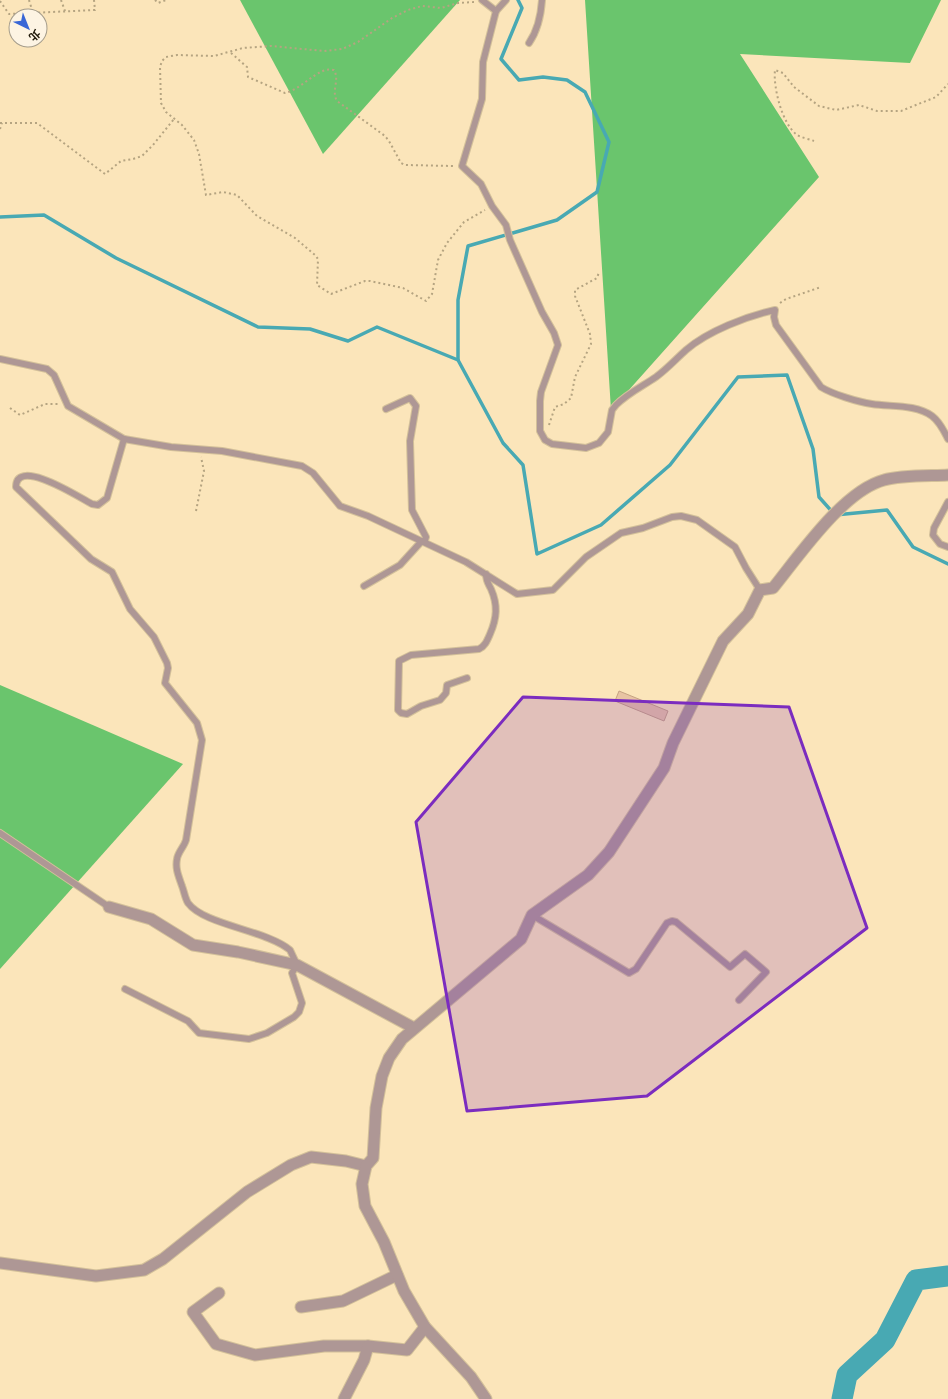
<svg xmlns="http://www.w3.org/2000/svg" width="948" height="1399" viewBox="0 0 948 1399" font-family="'Sofia Sans Condensed','Noto Sans TC',sans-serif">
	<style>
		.forest { fill: #6ac56d }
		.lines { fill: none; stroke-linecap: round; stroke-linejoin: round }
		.stream { stroke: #48a9b3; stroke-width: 3.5 }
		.river { stroke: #48a9b3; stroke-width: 21 }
		.building { fill: #e8c4a3; stroke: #c6a382 }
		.service-casing { stroke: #d3c09a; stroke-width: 8 }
		.minor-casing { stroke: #d3c09a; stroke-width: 13 }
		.tertiary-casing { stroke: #d3c09a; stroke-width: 13 }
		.path { stroke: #b5a481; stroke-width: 2; stroke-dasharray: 2 3; stroke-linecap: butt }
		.service { stroke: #ae9795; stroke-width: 6 }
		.minor { stroke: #ae9795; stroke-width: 11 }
		.tertiary { stroke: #ae9795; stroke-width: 11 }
		.marked { fill: #7b2cbf; fill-opacity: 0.2; stroke: #7b2cbf; stroke-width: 3; stroke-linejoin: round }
	</style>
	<rect width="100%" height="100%" fill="#fbe5ba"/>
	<!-- forest -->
	<g class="forest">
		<path d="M240 0H460L323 154Z"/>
		<path d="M585 0H941L910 63 740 54 819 177 611 410Z"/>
		<path d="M0 685 183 764 0 969Z"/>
	</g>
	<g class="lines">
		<!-- stream -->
		<g class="stream">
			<path d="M518 0 522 8 501 59 519 80 543 77 567 80 585 92 609 142 597 192 557 220 468 246 458 300V360L503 443 523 465 537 554 601 525 670 465 738 377 787 375 813 449 819 497 835 515 887 510 913 547 948 564"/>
			<path d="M0 217 44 215 116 258 258 327 310 329 348 341 377 327 458 360"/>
		</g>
		<!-- river -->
		<path class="river" d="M842 1399 847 1375 885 1340 916 1280 948 1276"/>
	</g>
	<!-- building -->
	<path class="building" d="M619 691 668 711 664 721 615 701Z"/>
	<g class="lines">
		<!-- service casing -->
		<g class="service-casing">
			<g id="service">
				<path d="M482 0 496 11 483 62 482 99 462 166 481 184 492 206 506 225 510 240 542 312 554 333 558 345 541 392 540 401V431L545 440 552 444 586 448 599 443 608 432 612 410 616 405C628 393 643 386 656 377 667 369 676 359 686 350 708 331 747 316 775 310L774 317 776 325 821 387C832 394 858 402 872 404 890 407 916 404 932 416 940 422 944 431 948 439"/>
				<path d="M496 11 506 0"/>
				<path d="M529 43C538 30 541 15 542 0"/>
				<path d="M0 359 47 369 54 375 68 406 124 439 171 447 222 451 302 466 313 473 340 506 368 516 466 562 517 594 553 590 586 557 621 533 643 528 672 517 681 516 697 520 735 547 746 568 760 590"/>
				<path d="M124 439 107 498 98 505 92 504C82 499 16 456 16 487L91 559 112 572 130 609 154 637 167 663 168 668 165 683 197 723 202 740 186 840C184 847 178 852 177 859 175 869 179 877 182 886 184 891 185 898 188 903 204 925 266 930 290 950L297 965 292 973 302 1003 299 1012 294 1017 267 1033 249 1039 199 1033 188 1021 125 989"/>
				<path d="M948 502 934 528 933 535 940 544 948 547"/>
				<path d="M364 586 400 565 420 543 425 540 426 537 412 510 410 441 416 406 410 398 386 409"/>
				<path d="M467 678 447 685 446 693 440 700 421 706 407 714 401 713 398 710 399 661 411 655 479 649C485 646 487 641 490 634 497 618 498 605 491 589 488 583 486 581 486 574"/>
				<path d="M0 833 109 907"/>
				<path d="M532 915 629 973 636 969 667 923 672 921 676 922 730 967 745 954 766 972 739 1000"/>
			</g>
		</g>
		<!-- minor casing -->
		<g class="minor-casing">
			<g id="minor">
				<path d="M109 907 151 919 193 945 238 952 297 965 414 1028"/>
				<path d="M219 1293 193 1312 216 1344 255 1355 324 1346H368L407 1350 425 1327"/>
				<path d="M301 1307 343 1301 397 1275"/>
				<path d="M344 1399 364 1360 368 1346"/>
			</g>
		</g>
		<!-- tertiary casing -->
		<g class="tertiary-casing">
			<g id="tertiary">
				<path d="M0 1263 96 1276 144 1270 163 1259 247 1192 291 1165 311 1157 346 1161 366 1166"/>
				<path d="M486 1399 471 1377 425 1327 404 1291 384 1242 365 1206 362 1184 366 1166 373 1158 376 1108 382 1076 389 1058 402 1039 521 939 532 915 588 875 609 852 664 768 673 743 723 641 748 614 760 590 773 588C799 556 843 491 884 480 901 475 930 476 948 475"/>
			</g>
		</g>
		<!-- path -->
		<g class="path">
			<path d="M29 0 33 13"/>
			<path d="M61 0 65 11"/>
			<path d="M155 0 158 3 166 0"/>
			<path d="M0 1 9 14 95 10 94 0"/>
			<path d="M474 2 458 3 441 8 422 6 408 10 392 18 358 42 342 49 324 51 271 46 243 48 214 56 177 55 166 57 162 61 160 67 161 103 166 112 182 125 194 140 199 154 206 195 223 192 237 195 257 216 295 238 315 255 318 259 317 285 331 294 365 281H370L403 288 426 301 432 294 438 260 447 243 464 222 485 210"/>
			<path d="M231 53 247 67 248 77 285 93C303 89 318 66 334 70 340 80 331 91 337 101L385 136 389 141 401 163 405 165 454 166"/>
			<path d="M0 123H37L105 174 121 161 133 159 142 156 153 145 174 119"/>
			<path d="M0 129 2 123"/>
			<path d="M814 141C809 139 801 138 796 134 782 123 773 87 775 70L783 73 794 87 819 106 836 110 859 105 877 111H901L936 97 948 84"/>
			<path d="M780 303 786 299 821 287"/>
			<path d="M10 408 20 415 45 404H59"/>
			<path d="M549 425 555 407 564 404 571 398 575 377 591 344 590 334 575 296V290L597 278 599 272"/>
			<path d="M196 511 204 471 201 457"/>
		</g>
		<!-- service -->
		<use href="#service" class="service"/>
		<!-- minor -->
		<use href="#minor" class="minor"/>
		<!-- tertiary -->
		<use href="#tertiary" class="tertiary"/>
	</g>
	<!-- marked area -->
	<path class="marked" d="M523 697 789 707 867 928 647 1096 467 1111 416 822Z"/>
	<!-- north arrow -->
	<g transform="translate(28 28) rotate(137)"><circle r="19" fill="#fdf4e3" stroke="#a49c8b"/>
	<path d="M0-3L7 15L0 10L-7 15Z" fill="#3866d6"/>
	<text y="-6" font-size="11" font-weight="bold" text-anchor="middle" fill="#1e1707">北</text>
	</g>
</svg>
